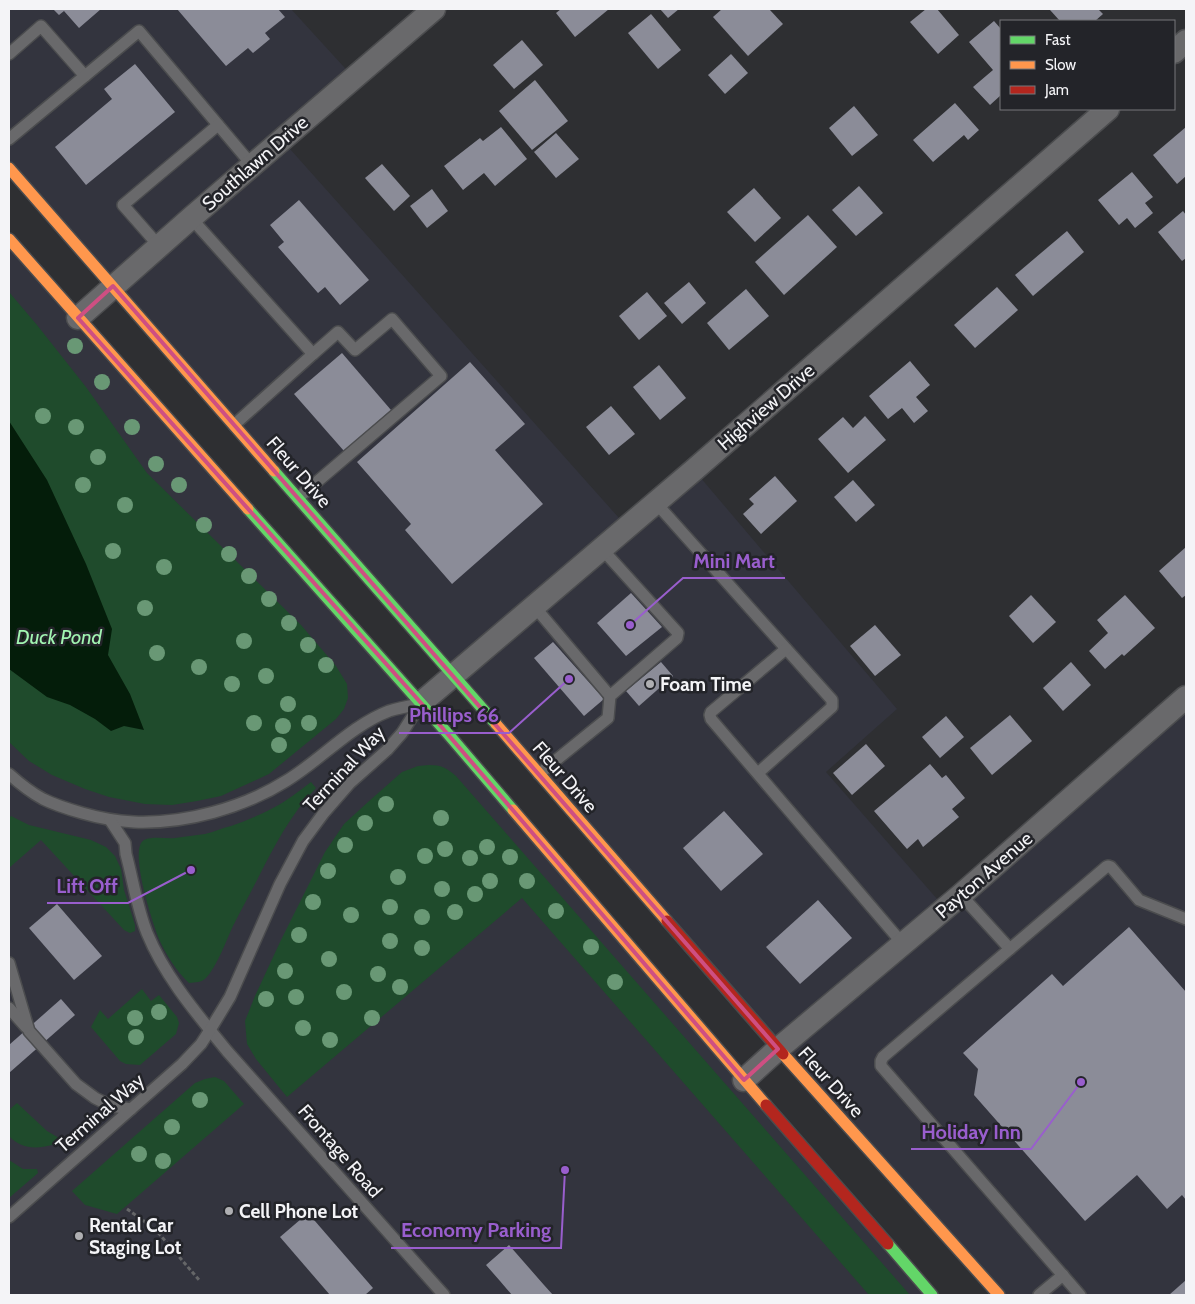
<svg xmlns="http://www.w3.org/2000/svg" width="1195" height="1304" viewBox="0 0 1195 1304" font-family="Cabin,sans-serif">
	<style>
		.built { fill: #33343e }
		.green { fill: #1f4b2c }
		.water { fill: #041d0a }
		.building { fill: #8b8c98 }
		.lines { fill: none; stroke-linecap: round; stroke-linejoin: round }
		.lane-casing { stroke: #4b4c4e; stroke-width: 14 }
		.street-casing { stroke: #4b4c4e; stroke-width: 25 }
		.fast-casing { stroke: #4b4c4e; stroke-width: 14 }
		.slow-casing { stroke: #4b4c4e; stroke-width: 14 }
		.jam-casing { stroke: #4b4c4e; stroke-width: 14 }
		.path { stroke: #656668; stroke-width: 3; stroke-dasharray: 4 2.5; stroke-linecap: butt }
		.lane { stroke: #69696b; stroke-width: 11 }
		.street { stroke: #69696b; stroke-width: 22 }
		.fast { stroke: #63d668; stroke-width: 11 }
		.slow { stroke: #ff974d; stroke-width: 11 }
		.jam { stroke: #b3261e; stroke-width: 11 }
		.tree { fill: #699875 }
		.marked { fill: none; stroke: #ce4f82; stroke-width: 4; stroke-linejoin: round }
		.poi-dot { fill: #afafb2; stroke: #232429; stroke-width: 2 }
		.labels { text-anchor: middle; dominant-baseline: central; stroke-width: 5; stroke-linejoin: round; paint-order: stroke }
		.street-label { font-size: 19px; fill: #f4f4f7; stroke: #232429 }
		.poi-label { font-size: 19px; font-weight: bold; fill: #f4f4f7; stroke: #232429; text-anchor: start }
		.water-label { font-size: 20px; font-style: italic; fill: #a2f5b2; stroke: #232429 }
		.leader { fill: none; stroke: #995ecd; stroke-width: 2 }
		.callout-dot { fill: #995ecd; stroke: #232429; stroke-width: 2 }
		.callout-label { font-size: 20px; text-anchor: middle; font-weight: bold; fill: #995ecd; stroke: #232429; stroke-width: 5; stroke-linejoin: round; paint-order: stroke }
	</style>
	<rect width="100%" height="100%" fill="#2e2f32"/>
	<!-- built -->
	<g class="built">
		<path d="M9 9H291L354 78 282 140 627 527 694 470 897 709 826 772 945 908 1186 697V1295H999L9 168Z"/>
		<path d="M9 239 932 1295H9Z"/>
	</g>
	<!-- green -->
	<g class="green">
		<path d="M9 292 37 325 86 387 147 473 301 625 336 666 347 684 348 698 344 709 336 719 269 774 221 796 197 801 172 805 145 804 109 797 85 789 52 775 29 761 9 742Z"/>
		<path d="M429 765C441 765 447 768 456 776L910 1295H869L522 898 287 1097 256 1059 247 1044 245 1021 255 996 280 942 325 852 344 824 368 802 402 772 418 766Z"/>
		<path d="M311 782 316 788C290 815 275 845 258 878 250 894 241 910 233 926 226 941 217 966 206 978 201 983 196 982 189 983 177 972 165 953 159 939 153 924 128 849 144 840 153 836 166 839 175 838 185 837 195 835 205 834 214 832 222 828 231 826 245 821 260 815 273 808 287 801 299 791 311 782Z"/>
		<path d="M11 816 29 825 91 840 106 847 115 856 121 869 124 890 135 925V931L130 933 124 930 41 840 9 868V818Z"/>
		<path d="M142 989 151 1001 159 995 177 1017 179 1023 176 1034 140 1065 126 1064 120 1061 91 1027 100 1010 108 1019Z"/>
		<path d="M215 1077 224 1081 244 1104 117 1214 85 1205 72 1191 195 1083 205 1079Z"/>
		<path d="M17 1103 47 1131 59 1138 55 1144C38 1149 22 1150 9 1136V1110Z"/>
		<path d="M9 1160 23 1169H37L38 1173 9 1198Z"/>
	</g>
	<!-- water -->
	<path class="water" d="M9 421 47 480 86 564 112 629 108 655 130 694 144 730 124 726 111 731 95 719 70 705 47 697 9 669Z"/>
	<!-- building -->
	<g class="building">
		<path d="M53 9H101L79 28 64 11 59 15Z"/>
		<path d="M177 9H278L285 17 265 33 270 39 253 53 248 48 226 66Z"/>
		<path d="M561 9H609L575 37 556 13Z"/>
		<path d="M660 9H679L668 18Z"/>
		<path d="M722 9H769L783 24 748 56 713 17Z"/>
		<path d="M926 9H937L959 35 938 54 910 22Z"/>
		<path d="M1052 9H1098L1103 14 1095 21H1060L1050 10Z"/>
		<path d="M651 14 681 50 658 69 628 33Z"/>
		<path d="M994 21 1001 29V95L990 105 973 87 993 70 969 42Z"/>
		<path d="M522 40 543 65 514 89 493 65Z"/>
		<path d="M731 54 748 73 725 94 708 75Z"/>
		<path d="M135 64 175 112 86 185 55 147 112 99 104 89Z"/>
		<path d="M535 80 568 121 532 150 499 111Z"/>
		<path d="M955 103 979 130 968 140 964 135 933 162 913 140Z"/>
		<path d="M854 106 878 135 852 156 829 128Z"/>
		<path d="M501 127 527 159 495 186 484 173 463 190 444 166 480 138 483 141Z"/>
		<path d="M1186 127V176L1177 184 1153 155Z"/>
		<path d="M556 133 579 159 556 178 534 152Z"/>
		<path d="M382 164 410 196 394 211 365 178Z"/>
		<path d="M1132 172 1153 197 1145 203 1153 213 1135 228 1127 218 1119 225 1098 200Z"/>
		<path d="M859 186 883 213 856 236 832 210Z"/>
		<path d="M754 188 781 218 755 242 727 212Z"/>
		<path d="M432 189 448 211 427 228 410 206Z"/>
		<path d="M299 200 369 280 340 305 325 287 318 293 278 247 284 242 270 225Z"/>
		<path d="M1183 211 1186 215V258L1182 261 1158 232Z"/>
		<path d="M808 215 837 247 784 295 755 262Z"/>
		<path d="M1067 231 1084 252 1033 296 1015 275Z"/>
		<path d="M689 282 706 303 682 324 664 303Z"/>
		<path d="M997 287 1018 310 975 348 954 325Z"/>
		<path d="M746 289 769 316 729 350 707 323Z"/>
		<path d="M647 292 667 316 639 340 619 316Z"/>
		<path d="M342 353 391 410 344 451 294 394Z"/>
		<path d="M910 361 930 385 916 397 928 411 914 423 902 408 888 419 869 396Z"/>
		<path d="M470 362 525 424 495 450 543 504 452 584 405 530 411 524 357 462Z"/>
		<path d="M659 365 686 398 660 420 633 387Z"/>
		<path d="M611 406 635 434 609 455 586 427Z"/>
		<path d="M865 416 886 440 848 473 818 439 843 417 853 428Z"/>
		<path d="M775 476 797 501 761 534 743 514 754 504 749 499Z"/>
		<path d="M853 480 875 505 856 522 834 497Z"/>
		<path d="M1186 547V595L1182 598 1159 571Z"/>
		<path d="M631 593 662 627 626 656 597 623Z"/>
		<path d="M1031 595 1056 622 1033 643 1009 616Z"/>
		<path d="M1125 595 1155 628 1124 656 1122 654 1105 669 1089 651 1108 633 1097 620Z"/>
		<path d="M875 625 901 655 875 676 850 646Z"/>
		<path d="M553 642 604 699 584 716 534 658Z"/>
		<path d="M661 662 673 676 639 706 626 691Z"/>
		<path d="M1071 662 1091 685 1063 711 1043 688Z"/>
		<path d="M1010 715 1032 741 992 775 970 748Z"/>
		<path d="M946 716 964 737 940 758 922 737Z"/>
		<path d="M866 744 885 766 852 795 833 773Z"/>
		<path d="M930 764 942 778 946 775 965 798 952 809 959 817 923 847 918 839 907 849 874 811Z"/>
		<path d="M724 811 763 854 721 891 683 848Z"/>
		<path d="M818 900 852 938 800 984 766 947Z"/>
		<path d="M57 904 102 956 74 980 29 928Z"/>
		<path d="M1129 927 1186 992V1200L1182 1195 1167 1209 1137 1175 1085 1221 974 1095 978 1069 963 1053 1052 974 1063 986Z"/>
		<path d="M61 999 75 1015 9 1073V1045Z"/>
		<path d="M308 1213 373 1288 365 1295H330L280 1237Z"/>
		<path d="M509 1245 544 1285 553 1295H512L500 1281 486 1265Z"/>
		<path d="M1186 1280V1295H1169Z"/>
	</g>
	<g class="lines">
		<!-- lane casing -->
		<g class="lane-casing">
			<g id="lane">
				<path d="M9 54 41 26 85 76"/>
				<path d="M9 139 139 31 252 165"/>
				<path d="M191 218 313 354 234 425"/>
				<path d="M159 246 123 205 218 125"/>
				<path d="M298 498 441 376 392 319 355 350 338 332 313 354"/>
				<path d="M656 503 832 700V707L758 773"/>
				<path d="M534 606 610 696"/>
				<path d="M786 649 711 712 710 715 711 719 903 944"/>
				<path d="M9 774C19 783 30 792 43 799 55 805 68 809 82 813 99 818 116 821 134 822 185 824 243 808 286 781 321 760 350 726 389 711 399 708 409 706 419 704"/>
				<path d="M539 774 608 718 610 696 677 638 678 633 602 549"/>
				<path d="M110 820 125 843 126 854C133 880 137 908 147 933 165 977 197 1014 227 1051L444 1295"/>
				<path d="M961 895 1010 949"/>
				<path d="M9 963 29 1031 76 1084 95 1098 111 1106 131 1109"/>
				<path d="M9 1008 26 1027"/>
				<path d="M9 1217 182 1064 201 1044 210 1030 230 997 280 884 303 841 323 814 350 783 387 750 402 733 421 703"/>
				<path d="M1039 1295 1063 1275"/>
				<path d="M1080 1295 881 1066V1061L883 1057 1106 867 1108 866 1111 867 1139 900 1186 919"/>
			</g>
		</g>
		<!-- street casing -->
		<g class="street-casing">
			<g id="street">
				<path d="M1174 52 1186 41"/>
				<path d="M78 318 191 218 434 9"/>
				<path d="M421 703 694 470 1108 109"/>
				<path d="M744 1080 778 1049 961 895 1186 697"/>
			</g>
		</g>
		<!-- fast casing -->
		<g class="fast-casing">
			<g id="fast">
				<path d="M274 471 496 724"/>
				<path d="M248 509 449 735 513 810"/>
				<path d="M888 1244 932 1295"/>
			</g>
		</g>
		<!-- slow casing -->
		<g class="slow-casing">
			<g id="slow">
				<path d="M9 168 274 471"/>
				<path d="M9 239 248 509"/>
				<path d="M496 724 667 921"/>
				<path d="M513 810 766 1105"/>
				<path d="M783 1054 999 1295"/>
			</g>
		</g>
		<!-- jam casing -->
		<g class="jam-casing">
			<g id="jam">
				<path d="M667 921 783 1054"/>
				<path d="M766 1105 888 1244"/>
			</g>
		</g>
		<!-- path -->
		<path class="path" d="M127 1209 155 1229 200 1281"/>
		<!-- lane -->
		<use href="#lane" class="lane"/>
		<!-- street -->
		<use href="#street" class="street"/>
		<!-- fast -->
		<use href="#fast" class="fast"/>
		<!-- slow -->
		<use href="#slow" class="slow"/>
		<!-- jam -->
		<use href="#jam" class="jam"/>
	</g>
	<!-- trees -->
	<g class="tree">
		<circle cx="75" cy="346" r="8"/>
		<circle cx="102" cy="382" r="8"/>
		<circle cx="43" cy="416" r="8"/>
		<circle cx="76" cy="427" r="8"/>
		<circle cx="132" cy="427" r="8"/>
		<circle cx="98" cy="457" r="8"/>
		<circle cx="156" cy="464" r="8"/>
		<circle cx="83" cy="485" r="8"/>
		<circle cx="179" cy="485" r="8"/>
		<circle cx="125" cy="505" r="8"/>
		<circle cx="204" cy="525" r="8"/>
		<circle cx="113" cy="551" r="8"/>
		<circle cx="229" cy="554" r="8"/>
		<circle cx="164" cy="567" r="8"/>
		<circle cx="249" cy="576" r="8"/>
		<circle cx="269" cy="599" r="8"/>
		<circle cx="145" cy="608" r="8"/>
		<circle cx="289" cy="623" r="8"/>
		<circle cx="244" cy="641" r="8"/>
		<circle cx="308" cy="645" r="8"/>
		<circle cx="157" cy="653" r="8"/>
		<circle cx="326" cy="665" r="8"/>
		<circle cx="199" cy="667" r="8"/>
		<circle cx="266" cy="676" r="8"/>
		<circle cx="232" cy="684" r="8"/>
		<circle cx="288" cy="704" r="8"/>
		<circle cx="254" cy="723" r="8"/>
		<circle cx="309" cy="723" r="8"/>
		<circle cx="283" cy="726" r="8"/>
		<circle cx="279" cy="745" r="8"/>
		<circle cx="386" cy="804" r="8"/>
		<circle cx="441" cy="818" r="8"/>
		<circle cx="365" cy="823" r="8"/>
		<circle cx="345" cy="845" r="8"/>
		<circle cx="487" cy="847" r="8"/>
		<circle cx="445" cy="849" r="8"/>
		<circle cx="425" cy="856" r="8"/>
		<circle cx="510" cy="857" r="8"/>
		<circle cx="470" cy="858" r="8"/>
		<circle cx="328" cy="871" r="8"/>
		<circle cx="398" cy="877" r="8"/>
		<circle cx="490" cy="881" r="8"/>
		<circle cx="527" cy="881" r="8"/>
		<circle cx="442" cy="889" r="8"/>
		<circle cx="475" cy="894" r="8"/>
		<circle cx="313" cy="902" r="8"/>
		<circle cx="390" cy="907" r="8"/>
		<circle cx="556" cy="911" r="8"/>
		<circle cx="455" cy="912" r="8"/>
		<circle cx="351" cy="915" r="8"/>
		<circle cx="422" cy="917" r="8"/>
		<circle cx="299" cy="935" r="8"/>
		<circle cx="390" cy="941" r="8"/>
		<circle cx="591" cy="947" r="8"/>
		<circle cx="422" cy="948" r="8"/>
		<circle cx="329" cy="959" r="8"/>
		<circle cx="285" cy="971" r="8"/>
		<circle cx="378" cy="974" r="8"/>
		<circle cx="615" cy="982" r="8"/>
		<circle cx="400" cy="987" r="8"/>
		<circle cx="344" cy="992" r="8"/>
		<circle cx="296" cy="997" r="8"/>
		<circle cx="266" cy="999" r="8"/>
		<circle cx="159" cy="1012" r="8"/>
		<circle cx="135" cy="1018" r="8"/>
		<circle cx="372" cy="1018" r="8"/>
		<circle cx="303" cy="1028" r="8"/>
		<circle cx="136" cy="1037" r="8"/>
		<circle cx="330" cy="1040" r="8"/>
		<circle cx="200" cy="1100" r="8"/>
		<circle cx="172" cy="1127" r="8"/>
		<circle cx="139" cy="1154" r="8"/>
		<circle cx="163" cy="1161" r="8"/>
	</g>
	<!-- marked area -->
	<path class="marked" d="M113 286 778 1049 744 1080 421 703 78 318Z"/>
	<!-- markers -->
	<g class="poi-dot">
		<circle cx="650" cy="684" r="5"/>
		<circle cx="229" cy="1211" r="5"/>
		<circle cx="79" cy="1236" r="5"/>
	</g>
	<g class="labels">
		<!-- street labels -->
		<g class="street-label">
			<text transform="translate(255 163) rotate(-41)">Southlawn Drive</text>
			<text transform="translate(766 407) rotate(-41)">Highview Drive</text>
			<text transform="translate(299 472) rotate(49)">Fleur Drive</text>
			<text transform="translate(344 769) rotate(-47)">Terminal Way</text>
			<text transform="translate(565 777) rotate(49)">Fleur Drive</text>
			<text transform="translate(984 875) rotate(-41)">Payton Avenue</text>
			<text transform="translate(831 1082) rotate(48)">Fleur Drive</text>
			<text transform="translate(100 1113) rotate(-41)">Terminal Way</text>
			<text transform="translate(340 1151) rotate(49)">Frontage Road</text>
		</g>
		<!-- poi labels -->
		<g class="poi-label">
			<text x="660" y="684">Foam Time</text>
			<text x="239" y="1211">Cell Phone Lot</text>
			<text x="89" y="1225">Rental Car<tspan x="89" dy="22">Staging Lot</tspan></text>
		</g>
		<!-- water labels -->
		<g class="water-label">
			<text x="59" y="637">Duck Pond</text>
		</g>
	</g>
	<!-- callouts -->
	<path class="leader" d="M630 625L683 578H785M569 679L509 733H399M191 870L128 903H47M1081 1082L1031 1149H911M565 1170L561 1248H391"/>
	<g class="callout-dot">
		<circle cx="630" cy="625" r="5"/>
		<circle cx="569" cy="679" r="5"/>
		<circle cx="191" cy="870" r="5"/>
		<circle cx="1081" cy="1082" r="5"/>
		<circle cx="565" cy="1170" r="5"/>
	</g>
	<g class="callout-label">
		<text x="734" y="568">Mini Mart</text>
		<text x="454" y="722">Phillips 66</text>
		<text x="87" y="893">Lift Off</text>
		<text x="971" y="1139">Holiday Inn</text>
		<text x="476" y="1237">Economy Parking</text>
	</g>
	<!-- border -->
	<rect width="1195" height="1304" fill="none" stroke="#f4f4f7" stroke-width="20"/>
	<!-- legend -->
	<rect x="1000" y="20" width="175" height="90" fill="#232429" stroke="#77777b"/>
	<rect x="1010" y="36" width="25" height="8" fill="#63d668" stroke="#77777b"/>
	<text x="1045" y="45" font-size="15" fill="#f4f4f7">Fast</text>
	<rect x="1010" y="61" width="25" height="8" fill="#ff974d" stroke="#77777b"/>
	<text x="1045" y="70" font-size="15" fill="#f4f4f7">Slow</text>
	<rect x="1010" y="86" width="25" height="8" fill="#b3261e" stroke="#77777b"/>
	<text x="1045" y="95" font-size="15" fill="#f4f4f7">Jam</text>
</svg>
